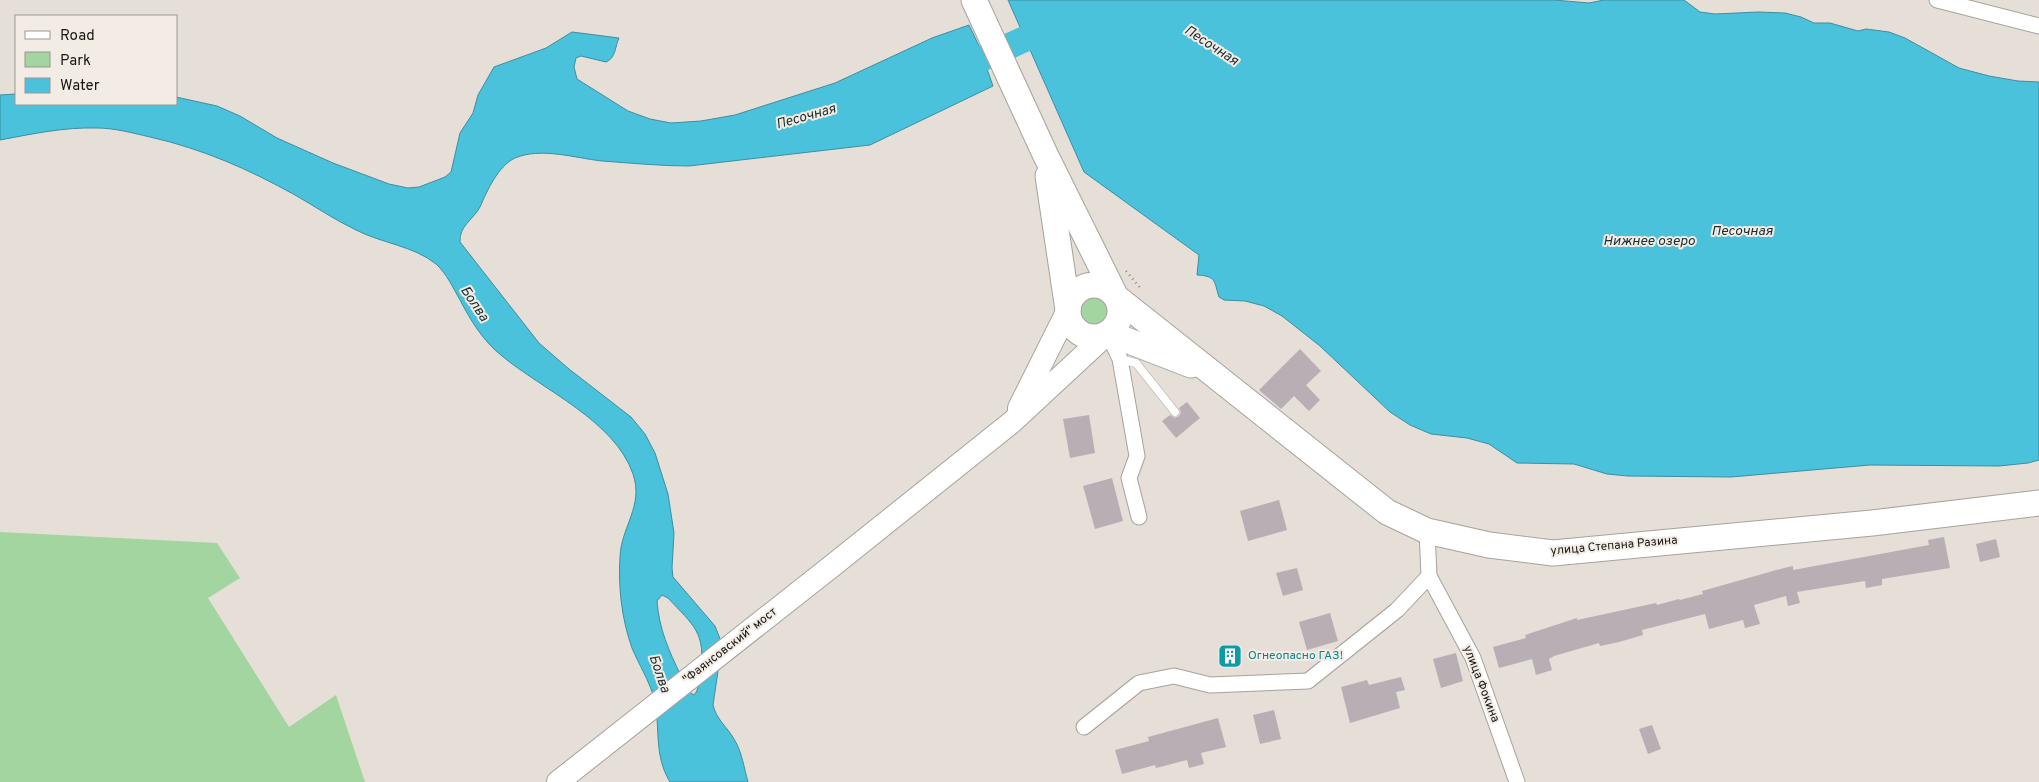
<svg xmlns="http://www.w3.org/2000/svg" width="2039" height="782" viewBox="0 0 2039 782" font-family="Overpass,sans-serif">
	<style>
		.green { fill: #a2d5a0 }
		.water { fill: #4bc2db; stroke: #3c8e9f; fill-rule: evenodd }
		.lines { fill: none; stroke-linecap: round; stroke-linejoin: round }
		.river { stroke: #4bc2db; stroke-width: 26 }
		.building { fill: #b7afb4 }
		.lane-casing { stroke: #a7a29b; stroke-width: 9 }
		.street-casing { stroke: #a7a29b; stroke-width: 17 }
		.secondary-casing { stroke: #a7a29b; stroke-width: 24 }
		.primary-casing { stroke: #a7a29b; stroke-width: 27 }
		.path { stroke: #8c8882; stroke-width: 2.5; stroke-dasharray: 1 4; stroke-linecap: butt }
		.lane { stroke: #fff; stroke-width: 8 }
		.street { stroke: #fff; stroke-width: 15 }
		.secondary { stroke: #fff; stroke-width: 22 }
		.primary { stroke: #fff; stroke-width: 25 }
		.labels { text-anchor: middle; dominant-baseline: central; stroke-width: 4; stroke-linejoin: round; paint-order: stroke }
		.street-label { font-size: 12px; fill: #181613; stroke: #f2ece5 }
		.culture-label { font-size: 12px; fill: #0d838f; stroke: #f2ece5; text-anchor: start }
		.water-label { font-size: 14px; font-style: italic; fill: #1a2f34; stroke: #f2ece5 }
	</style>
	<rect width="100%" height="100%" fill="#e5dfd8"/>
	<!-- green -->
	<g class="green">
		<circle cx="1094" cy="311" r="14"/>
		<path d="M0 532 217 543 240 578 208 598 289 727 336 695 365 782H0Z"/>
	</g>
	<!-- water -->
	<g class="water">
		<path d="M1008 0H1554L1589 3 1604 0H1684L1700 12 1715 14 1758 12 1785 13 1801 17 1814 23H1830L1858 31 1866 29 1889 32 1905 38 1959 68 1989 76 2018 81 2039 82V460L2028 463 1999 466 1870 465 1731 477 1628 476 1607 474 1574 464 1517 463 1489 444 1467 438 1431 434 1410 425 1390 412 1320 346 1282 316 1264 306 1245 301 1224 300 1219 297C1214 282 1217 276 1197 275L1199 255 1084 172Z"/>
		<path d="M969 25 979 46 993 86 870 145 689 166C660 166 631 163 602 161 575 158 541 147 515 158 498 166 487 191 480 207 473 220 459 226 460 242L539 343 569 369 631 417 645 434 655 453 668 494 674 533 672 568 673 577 715 626 722 644 713 705C716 719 728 728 734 739 742 752 744 768 748 782H670C653 754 661 727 654 698 649 680 639 665 632 648 622 620 618 588 620 557 621 527 644 506 633 474 615 421 543 390 502 356 483 341 471 321 460 300 453 288 447 274 436 264 414 246 381 243 356 230 335 220 316 207 295 195 248 169 203 149 150 137 133 133 114 128 97 128 64 127 32 134 0 140V95L16 94V104H176V97L217 106 240 116 277 138 333 163 389 184 408 188 419 187 445 177 451 172 460 133 473 113 478 95 494 67 546 48 572 32 619 38C615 46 616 58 606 62L581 56 576 58 574 67 577 79 628 111 650 119 671 123 701 121 735 115 835 83 932 38ZM662 595 668 598C693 625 707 633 700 673 699 681 699 690 694 695 687 691 685 683 681 676 669 651 659 629 657 601Z"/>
	</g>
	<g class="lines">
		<!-- river -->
		<path class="river" d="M950 73 1058 24"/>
	</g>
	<!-- building -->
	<g class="building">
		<path d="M1300 349 1321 371 1306 385 1320 400 1309 411 1294 396 1281 409 1259 390Z"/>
		<path d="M1187 402 1200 418 1176 438 1162 421 1170 415 1175 418 1179 416 1181 412 1179 408Z"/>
		<path d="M1089 415 1095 453 1070 458 1063 419Z"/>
		<path d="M1112 478 1123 521 1095 529 1083 486Z"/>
		<path d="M1279 500 1287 530 1248 541 1240 511Z"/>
		<path d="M1944 537 1950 568 1882 579V585L1866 588 1865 581 1797 592 1800 603 1788 606 1786 596 1754 605 1760 624 1745 628 1743 620 1709 629 1705 614 1642 630 1643 635 1619 642 1600 646 1599 643 1554 656 1549 659 1552 670 1536 675 1532 659 1499 668 1493 647 1526 638 1525 635 1577 618V620L1656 603 1657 605 1679 599 1680 600 1703 594 1702 591 1784 568 1793 566V570L1929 545 1928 540Z"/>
		<path d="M1996 539 2000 557 1980 562 1976 544Z"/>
		<path d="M1297 568 1303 590 1283 596 1276 573Z"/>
		<path d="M1330 613 1338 641 1307 650 1299 622Z"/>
		<path d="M1234 647 1238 661 1226 665 1222 651Z"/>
		<path d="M1456 653 1463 681 1441 688 1433 659Z"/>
		<path d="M1401 677 1405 690 1396 692 1400 708 1350 723 1341 687 1367 680 1369 685Z"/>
		<path d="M1274 710 1281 739 1260 744 1253 715Z"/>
		<path d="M1218 718 1226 747 1201 753 1204 764 1189 768 1187 760 1156 768 1155 765 1122 774 1115 750 1149 741 1148 737Z"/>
		<path d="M1652 725 1661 749 1648 754 1639 729Z"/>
	</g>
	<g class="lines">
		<!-- lane casing -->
		<g class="lane-casing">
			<path id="lane" d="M1120 359 1136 363 1175 412"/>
		</g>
		<!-- street casing -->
		<g class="street-casing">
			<g id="street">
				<path d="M1937 0 2039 26"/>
				<path d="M1108 333 1120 359 1137 456 1129 478 1139 517"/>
				<path d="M1427 531 1429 576 1473 658 1517 782"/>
				<path d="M1084 727 1139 683 1174 676 1210 685 1308 681 1397 610 1429 576"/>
			</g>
		</g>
		<!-- secondary casing -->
		<g class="secondary-casing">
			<g id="secondary">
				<path d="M1019 408 1068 310"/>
				<path d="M558 782 832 566 1012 422 1108 333"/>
			</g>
		</g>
		<!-- primary casing -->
		<g class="primary-casing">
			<g id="primary">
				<path d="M974 0 1045 154 1116 297 1387 512 1427 531 1489 545 1553 553 1872 523 2039 503"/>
				<path d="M1048 176 1068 310"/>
				<circle cx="1094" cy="311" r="26"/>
				<path d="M1108 333 1191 365"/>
			</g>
		</g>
		<!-- path -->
		<path class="path" d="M1126 271 1142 290"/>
		<!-- lane -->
		<use href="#lane" class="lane"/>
		<!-- street -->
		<use href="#street" class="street"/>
		<!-- secondary -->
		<use href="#secondary" class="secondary"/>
		<!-- primary -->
		<use href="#primary" class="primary"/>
	</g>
	<!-- icons -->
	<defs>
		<g id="building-square" transform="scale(1.25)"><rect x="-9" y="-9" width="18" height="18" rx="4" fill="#0f9aa8" stroke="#f2ece5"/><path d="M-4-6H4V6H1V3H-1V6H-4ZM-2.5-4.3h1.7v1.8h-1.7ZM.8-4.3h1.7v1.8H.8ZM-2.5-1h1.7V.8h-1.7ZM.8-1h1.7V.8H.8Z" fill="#fff"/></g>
	</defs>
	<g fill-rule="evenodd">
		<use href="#building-square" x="1230" y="656"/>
	</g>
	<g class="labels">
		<!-- street labels -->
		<g class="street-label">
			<text transform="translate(1614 546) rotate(-5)">улица Степана Разина</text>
			<text transform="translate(730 646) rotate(-38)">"Фаянсовский" мост</text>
			<text transform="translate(1481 684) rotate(69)">улица Фокина</text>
		</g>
		<!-- culture labels -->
		<g class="culture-label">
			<text x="1248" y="656">Огнеопасно ГАЗ!</text>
		</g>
		<!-- water labels -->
		<g class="water-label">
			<text transform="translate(1211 46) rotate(33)">Песочная</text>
			<text transform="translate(806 117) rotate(-16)">Песочная</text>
			<text x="1742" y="231">Песочная</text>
			<text x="1649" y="241">Нижнее озеро</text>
			<text transform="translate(474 304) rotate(56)">Болва</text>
			<text transform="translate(659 674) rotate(71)">Болва</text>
		</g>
	</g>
	<!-- legend -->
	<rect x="15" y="15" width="162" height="90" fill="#f2ece5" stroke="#9b9691"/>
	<rect x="25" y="31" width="25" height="8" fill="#ffffff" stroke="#9b9691"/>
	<text x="60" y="40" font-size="15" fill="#181613">Road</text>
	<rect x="25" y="52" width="25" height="15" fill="#a2d5a0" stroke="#9b9691"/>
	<text x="60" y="65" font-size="15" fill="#181613">Park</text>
	<rect x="25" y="78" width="25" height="15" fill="#4bc2db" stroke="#9b9691"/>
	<text x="60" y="90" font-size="15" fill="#181613">Water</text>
</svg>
